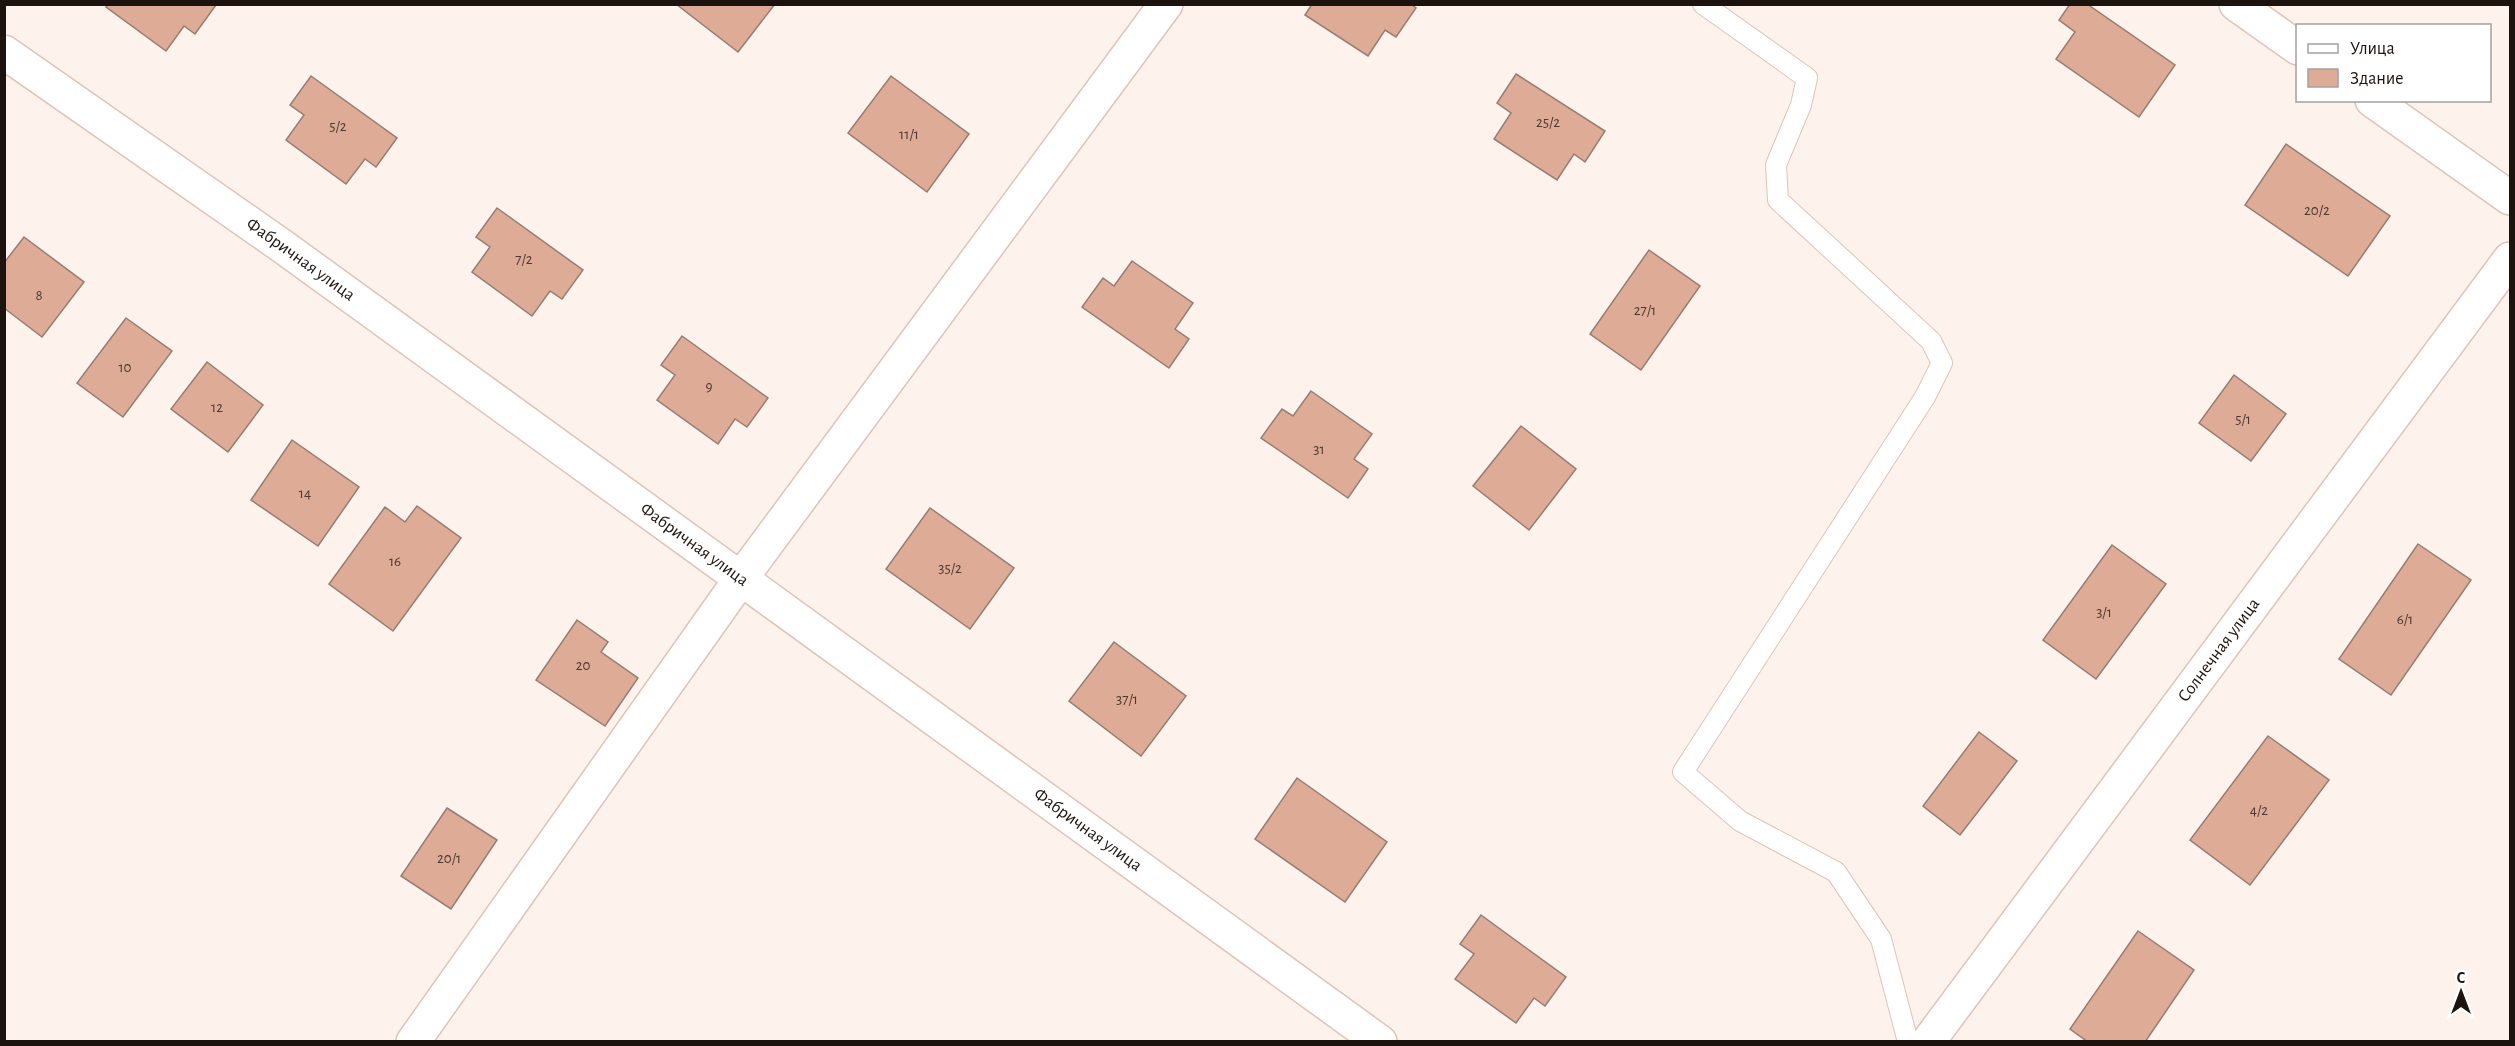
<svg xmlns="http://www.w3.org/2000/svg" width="2515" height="1046" viewBox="0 0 2515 1046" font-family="'Alegreya Sans',sans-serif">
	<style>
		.building { fill: #deab96; stroke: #967c72; stroke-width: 1.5 }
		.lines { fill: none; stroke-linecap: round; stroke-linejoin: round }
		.lane-casing { stroke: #dfc3b7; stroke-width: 22 }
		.street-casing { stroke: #dfc3b7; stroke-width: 36 }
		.lane { stroke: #fff; stroke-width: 20 }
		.street { stroke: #fff; stroke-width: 33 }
		.labels { text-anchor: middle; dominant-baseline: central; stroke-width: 4.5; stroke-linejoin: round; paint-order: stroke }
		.number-label { font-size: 15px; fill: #4c3930 }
		.street-label { font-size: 18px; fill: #1c130e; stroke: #fff }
	</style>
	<rect width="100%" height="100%" fill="#fef2ed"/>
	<!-- building -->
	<g class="building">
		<path d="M108 4H216V5L195 34 184 26 166 51 106 7Z"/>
		<path d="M676 4H775L738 52Z"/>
		<path d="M1312 4H1411L1416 8 1396 37 1385 30 1368 56 1305 15Z"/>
		<path d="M2070 4H2087L2175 65 2139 117 2056 59 2075 32 2059 20Z"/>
		<path d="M1516 74 1605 131 1585 162 1574 154 1557 180 1494 139 1511 113 1497 103Z"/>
		<path d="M311 76 397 138 376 167 365 159 346 184 286 140 304 115 290 105Z"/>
		<path d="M891 76 969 134 927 192 848 133Z"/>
		<path d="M2286 144 2390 216 2348 276 2245 205Z"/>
		<path d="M497 208 583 270 562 299 550 291 532 316 472 272 490 247 476 237Z"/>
		<path d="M24 237 84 282 42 337 4 308V263Z"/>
		<path d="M1649 250 1700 286 1641 370 1590 334Z"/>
		<path d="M1132 261 1193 303 1175 329 1189 339 1169 368 1082 307 1103 278 1114 286Z"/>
		<path d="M126 318 172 351 123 417 77 383Z"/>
		<path d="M682 336 768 398 747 427 735 419 718 444 657 400 675 375 661 365Z"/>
		<path d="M207 362 263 405 228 452 171 409Z"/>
		<path d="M2234 375 2286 414 2251 461 2199 423Z"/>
		<path d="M1311 391 1372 434 1354 459 1368 469 1348 498 1261 438 1282 409 1293 416Z"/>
		<path d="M1521 426 1576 469 1529 530 1473 486Z"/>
		<path d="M292 440 359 487 318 546 251 500Z"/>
		<path d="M417 506 461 538 393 631 329 584 385 507 405 522Z"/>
		<path d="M930 508 1014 568 970 629 886 569Z"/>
		<path d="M2418 544 2471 580 2391 695 2339 659Z"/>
		<path d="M2112 545 2166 584 2096 679 2043 640Z"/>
		<path d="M577 620 608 642 601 652 638 678 605 726 536 680Z"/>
		<path d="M1114 642 1186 696 1141 756 1069 701Z"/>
		<path d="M1979 732 2017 761 1960 835 1923 806Z"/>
		<path d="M2268 736 2329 780 2250 885 2190 840Z"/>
		<path d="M1297 778 1387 842 1345 902 1255 839Z"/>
		<path d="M447 808 497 840 451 909 401 876Z"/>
		<path d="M1481 915 1566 977 1545 1006 1534 998 1516 1023 1455 979 1474 954 1460 944Z"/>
		<path d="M2138 931 2194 970 2145 1042H2088L2070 1029Z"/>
	</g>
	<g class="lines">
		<!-- lane casing -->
		<g class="lane-casing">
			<path id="lane" d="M1703 4 1807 78 1801 105 1776 165 1778 200 1931 341 1942 363 1925 397 1683 772 1740 821 1836 872 1881 939 1908 1042"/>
		</g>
		<!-- street casing -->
		<g class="street-casing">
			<g id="street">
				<path d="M2236 4 2298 48"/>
				<path id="s1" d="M4 52 282 246 1380 1042"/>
				<path d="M2372 100 2510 198"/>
				<path d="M413 1042 742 577 1166 4"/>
				<path id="s2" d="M1928 1042 2510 259"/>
			</g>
		</g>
		<!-- lane -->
		<use href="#lane" class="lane"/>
		<!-- street -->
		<use href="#street" class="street"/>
	</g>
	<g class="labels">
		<!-- number labels -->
		<g class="number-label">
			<text x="1548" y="122">25/2</text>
			<text x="338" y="126">5/2</text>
			<text x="909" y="134">11/1</text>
			<text x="2317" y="210">20/2</text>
			<text x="524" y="259">7/2</text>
			<text x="39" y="295">8</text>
			<text x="1645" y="310">27/1</text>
			<text x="125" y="367">10</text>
			<text x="709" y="386">9</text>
			<text x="217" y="407">12</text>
			<text x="2243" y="419">5/1</text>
			<text x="1319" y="449">31</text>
			<text x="305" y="493">14</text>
			<text x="395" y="561">16</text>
			<text x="950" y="568">35/2</text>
			<text x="2104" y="612">3/1</text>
			<text x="2405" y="619">6/1</text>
			<text x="583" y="665">20</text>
			<text x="1127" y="699">37/1</text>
			<text x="2259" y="810">4/2</text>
			<text x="449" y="858">20/1</text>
		</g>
		<!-- street labels -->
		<g class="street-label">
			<text stroke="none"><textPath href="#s1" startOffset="362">Фабричная улица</textPath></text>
			<text stroke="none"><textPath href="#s1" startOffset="848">Фабричная улица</textPath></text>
			<text stroke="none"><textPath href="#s2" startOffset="488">Солнечная улица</textPath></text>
			<text stroke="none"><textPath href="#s1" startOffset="1334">Фабричная улица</textPath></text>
		</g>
	</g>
	<!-- border -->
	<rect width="2515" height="1046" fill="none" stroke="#1c130e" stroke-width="12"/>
	<!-- legend -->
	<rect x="2296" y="24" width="195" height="78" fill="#ffffff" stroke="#a4a19f" stroke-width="1.5"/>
	<rect x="2308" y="44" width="30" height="9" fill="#ffffff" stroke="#a4a19f" stroke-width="1.5"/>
	<text x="2350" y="54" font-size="18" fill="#1c130e">Улица</text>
	<rect x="2308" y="69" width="30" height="18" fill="#deab96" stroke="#a4a19f" stroke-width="1.5"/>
	<text x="2350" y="84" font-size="18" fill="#1c130e">Здание</text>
	<!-- north arrow -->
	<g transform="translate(2461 992)" stroke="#ffffff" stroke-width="4.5" paint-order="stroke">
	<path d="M0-4.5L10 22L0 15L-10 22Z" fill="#1c130e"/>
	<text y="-9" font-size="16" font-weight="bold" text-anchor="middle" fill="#1c130e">С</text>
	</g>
</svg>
